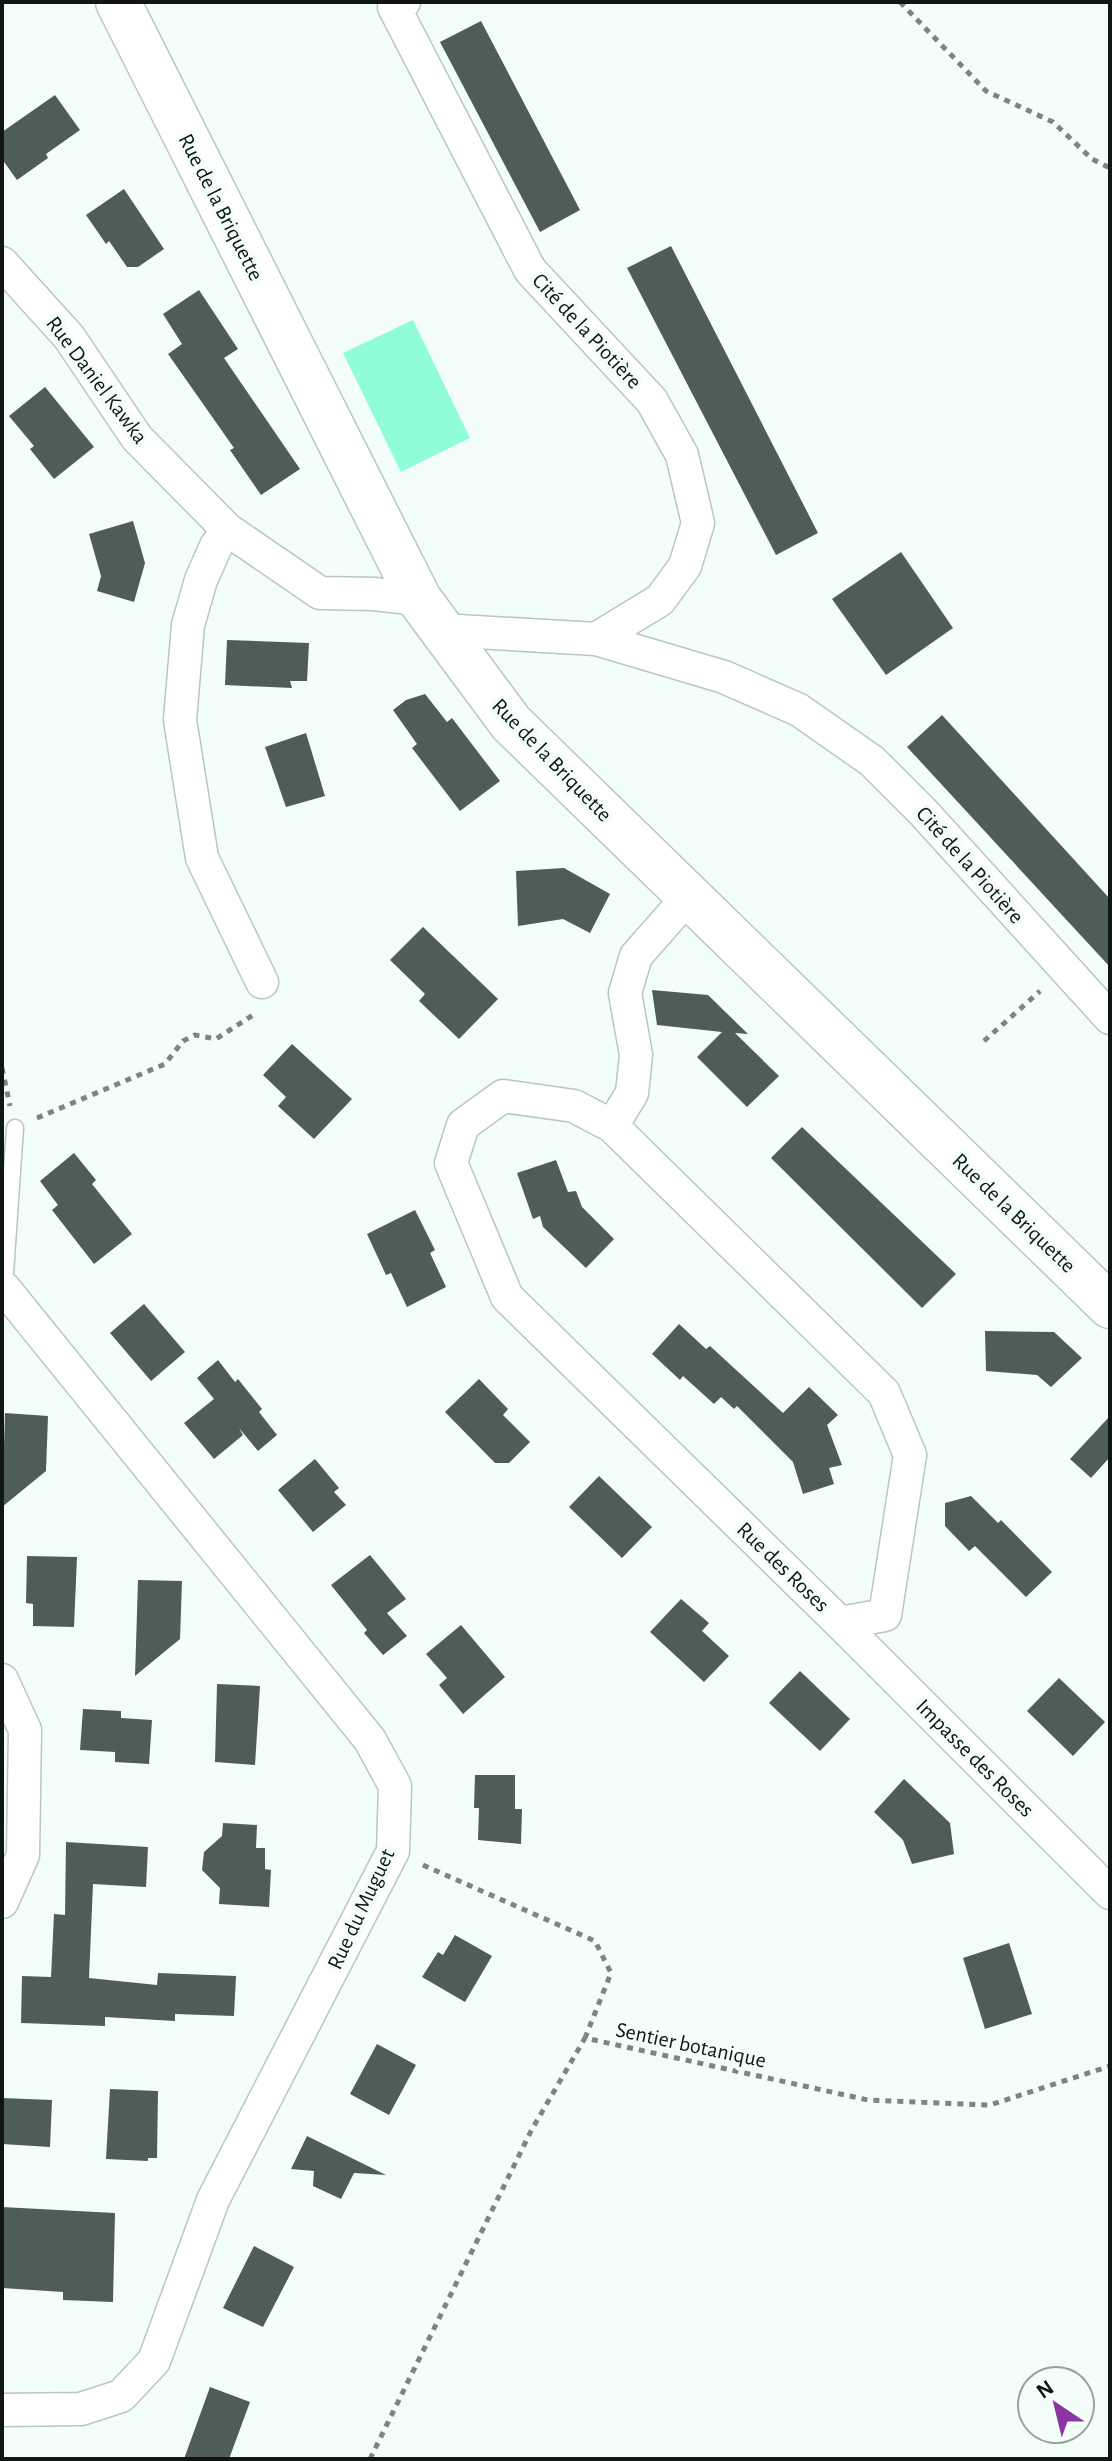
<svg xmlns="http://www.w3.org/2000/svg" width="1112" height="2461" viewBox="0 0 1112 2461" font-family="'Alegreya Sans',sans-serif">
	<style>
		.green { fill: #91fdd8 }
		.building { fill: #4e5d57 }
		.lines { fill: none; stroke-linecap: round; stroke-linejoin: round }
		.service-casing { stroke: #b6c8c0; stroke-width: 19 }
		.minor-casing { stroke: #b6c8c0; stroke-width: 35 }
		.secondary-casing { stroke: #b6c8c0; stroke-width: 47 }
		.path { stroke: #7c8581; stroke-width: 5; stroke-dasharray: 6 6; stroke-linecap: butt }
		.service { stroke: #fff; stroke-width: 16 }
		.minor { stroke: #fff; stroke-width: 32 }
		.secondary { stroke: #fff; stroke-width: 44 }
		.labels { text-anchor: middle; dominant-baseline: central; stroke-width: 8; stroke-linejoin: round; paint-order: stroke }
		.street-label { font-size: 22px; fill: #0f1613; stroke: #f3fef9 }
	</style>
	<rect width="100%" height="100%" fill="#f3fef9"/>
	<!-- green -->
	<path class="green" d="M413 320 470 438 401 472 343 353Z"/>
	<!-- building -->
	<g class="building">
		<path d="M481 21 580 210 540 232 440 42Z"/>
		<path d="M55 95 80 130 46 154 48 158 17 180 2 159V132Z"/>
		<path d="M124 189 164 249 138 267H127L109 241 106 244 86 215Z"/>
		<path d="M671 246 818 533 776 555 627 268Z"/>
		<path d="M199 290 238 349 224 358 300 469 261 495 230 450 234 448 168 354 182 344 163 314Z"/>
		<path d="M45 387 94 447 54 479 30 449 34 446 9 416Z"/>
		<path d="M133 521 145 563 134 602 97 591 101 576 89 534Z"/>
		<path d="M901 552 953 628 886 675 832 599Z"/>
		<path d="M227 640 309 643 307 681H290L292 688 225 685Z"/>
		<path d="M425 694 447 722 452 718 500 781 460 811 412 748 417 744 393 710 406 700Z"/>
		<path d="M942 715 1110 899V967L907 747Z"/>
		<path d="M306 733 325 796 286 807 265 747Z"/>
		<path d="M564 868 610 894 590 933 563 919 518 926 516 871Z"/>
		<path d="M423 927 498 999 459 1039 419 1001 425 994 390 960Z"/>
		<path d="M652 990 708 995 748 1034 735 1033 779 1076 747 1107 697 1057 722 1032 657 1025Z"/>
		<path d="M292 1044 352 1099 314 1139 278 1106 286 1097 263 1075Z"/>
		<path d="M802 1127 956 1274 922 1308 771 1158Z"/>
		<path d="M74 1153 96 1180 92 1184 132 1234 94 1264 52 1210 58 1205 40 1181Z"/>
		<path d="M556 1160 568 1192 576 1191 582 1207 614 1239 586 1268 543 1227 540 1216 533 1219 517 1173Z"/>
		<path d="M415 1210 435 1250 430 1253 446 1287 407 1307 391 1273 386 1275 367 1234Z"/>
		<path d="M144 1304 185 1352 151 1381 110 1333Z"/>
		<path d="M679 1324 706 1349 710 1346 783 1413 809 1387 838 1415 827 1425 842 1465 829 1468 834 1484 803 1494 793 1462 737 1406 734 1409 721 1397 714 1404 683 1376 680 1380 652 1354Z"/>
		<path d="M985 1331 1054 1332 1082 1358 1051 1387 1037 1375 986 1371Z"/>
		<path d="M218 1360 235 1382 238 1379 262 1409 259 1412 277 1435 258 1451 239 1428 243 1435 214 1459 184 1423 214 1399 197 1378Z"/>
		<path d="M479 1379 508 1409 503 1415 530 1442 509 1463H495L445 1412Z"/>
		<path d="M5 1413 48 1416 46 1471 2 1507Z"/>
		<path d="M1110 1416V1457L1091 1478 1070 1459Z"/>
		<path d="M315 1459 339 1488 334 1492 346 1505 313 1532 278 1490Z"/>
		<path d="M599 1476 652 1527 622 1558 569 1507Z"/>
		<path d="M971 1496 998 1523 1001 1520 1052 1572 1026 1597 975 1546 969 1551 945 1526V1503Z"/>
		<path d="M370 1555 406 1599 387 1613 407 1636 383 1655 364 1633 367 1630 331 1585Z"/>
		<path d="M27 1556 77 1557 74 1627 33 1626V1604L26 1603Z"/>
		<path d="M138 1580 182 1581 180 1639 135 1676Z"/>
		<path d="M681 1599 709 1623 702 1631 729 1656 704 1682 650 1632Z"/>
		<path d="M461 1625 505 1677 463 1714 439 1685 447 1678 426 1654Z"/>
		<path d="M800 1671 850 1719 820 1751 769 1703Z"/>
		<path d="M1059 1678 1105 1722 1073 1756 1027 1711Z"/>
		<path d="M217 1684 260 1686 255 1765 215 1762Z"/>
		<path d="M83 1709 121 1711V1718L152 1720 149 1764 115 1762V1752L80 1750Z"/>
		<path d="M475 1775H515V1809H522L521 1844 478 1840 479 1808H474Z"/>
		<path d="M904 1779 950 1823 954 1854 912 1864 903 1840 874 1812Z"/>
		<path d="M223 1823 257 1825 256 1848H265V1869L271 1870 269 1907 219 1904 220 1888 202 1870 204 1852 222 1836Z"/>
		<path d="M66 1842 148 1847 146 1887 93 1884 89 1978 157 1985 158 1973 236 1976 234 2016 175 2014V2021L105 2017V2026L21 2023 22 1976 51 1977 54 1914 65 1915Z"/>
		<path d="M455 1935 492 1956 465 2002 422 1977 438 1952 443 1955Z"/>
		<path d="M1009 1943 1032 2014 985 2029 963 1958Z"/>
		<path d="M377 2044 416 2065 389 2115 350 2094Z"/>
		<path d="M110 2089 158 2091 157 2158H148V2161L106 2159Z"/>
		<path d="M2 2098 52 2100 50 2147 2 2144Z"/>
		<path d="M307 2136 386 2175 354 2173 341 2199 313 2186 314 2171 291 2169Z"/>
		<path d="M2 2207 115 2213 113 2302 63 2300V2292L2 2288Z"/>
		<path d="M254 2246 294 2267 263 2327 223 2308Z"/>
		<path d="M210 2387 250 2402 229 2459H184Z"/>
	</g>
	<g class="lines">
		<!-- service casing -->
		<g class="service-casing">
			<path id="service" d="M4 1288 15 1128"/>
		</g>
		<!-- minor casing -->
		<g class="minor-casing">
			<g id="minor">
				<path d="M404 2 394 7 530 270 652 401 682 455 698 523 685 566 660 600 596 639 441 630"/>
				<path d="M2 263 69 337 137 438 228 530"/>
				<path d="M596 639 724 677 799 710 872 761 923 812 1110 1018"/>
				<path d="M262 982 202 858 180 720 188 625 201 580 216 546 228 530 320 593 374 594 419 599"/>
				<path d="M612 1126 574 1106 503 1096 463 1125 451 1163 507 1297 840 1623 885 1615 910 1455 884 1393 612 1126 632 1093 636 1055 625 993 636 956 688 897"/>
				<path d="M2 1293 4 1288 370 1740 395 1786 393 1851 213 2200 154 2361 121 2396 81 2409 2 2410"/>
				<path d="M840 1623 1110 1893"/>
				<path d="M2 1680 25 1730 23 1855 2 1902"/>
			</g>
		</g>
		<!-- secondary casing -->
		<g class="secondary-casing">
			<path id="secondary" d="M118 2 419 599 511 723 1110 1306"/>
		</g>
		<!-- path -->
		<g class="path">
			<path d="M900 2 986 91 1053 122 1092 159 1110 168"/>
			<path d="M984 1041 1040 991"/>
			<path d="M2 1068 10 1106"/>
			<path d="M37 1118 165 1064 183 1041 195 1035 216 1039 253 1015"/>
			<path d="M423 1865 595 1941 611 1973 585 2038"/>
			<path d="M370 2459 531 2131 585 2038 868 2100 990 2105 1110 2066"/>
		</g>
		<!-- service -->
		<use href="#service" class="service"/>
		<!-- minor -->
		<use href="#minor" class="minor"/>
		<!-- secondary -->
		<use href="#secondary" class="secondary"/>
	</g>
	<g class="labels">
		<!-- street labels -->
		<g class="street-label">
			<text transform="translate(221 207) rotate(63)">Rue de la Briquette</text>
			<text transform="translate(587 331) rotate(47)">Cité de la Piotière</text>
			<text transform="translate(97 380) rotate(53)">Rue Daniel Kawka</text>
			<text transform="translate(552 760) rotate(46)">Rue de la Briquette</text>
			<text transform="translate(970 865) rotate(48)">Cité de la Piotière</text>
			<text transform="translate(1014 1213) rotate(44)">Rue de la Briquette</text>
			<text transform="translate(783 1567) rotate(44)">Rue des Roses</text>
			<text transform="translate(975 1758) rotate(45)">Impasse des Roses</text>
			<text transform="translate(361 1909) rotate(-65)">Rue du Muguet</text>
			<text transform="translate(691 2045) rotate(12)">Sentier botanique</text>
		</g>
	</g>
	<!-- border -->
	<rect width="1112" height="2461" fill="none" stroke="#0f1613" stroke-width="8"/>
	<!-- north arrow -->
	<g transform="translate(1056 2405) rotate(325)"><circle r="38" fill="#f3fef9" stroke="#98a19d" stroke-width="2"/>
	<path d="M0-6L14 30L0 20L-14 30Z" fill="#8c34a1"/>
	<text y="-12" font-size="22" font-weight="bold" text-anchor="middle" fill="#0f1613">N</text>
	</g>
</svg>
